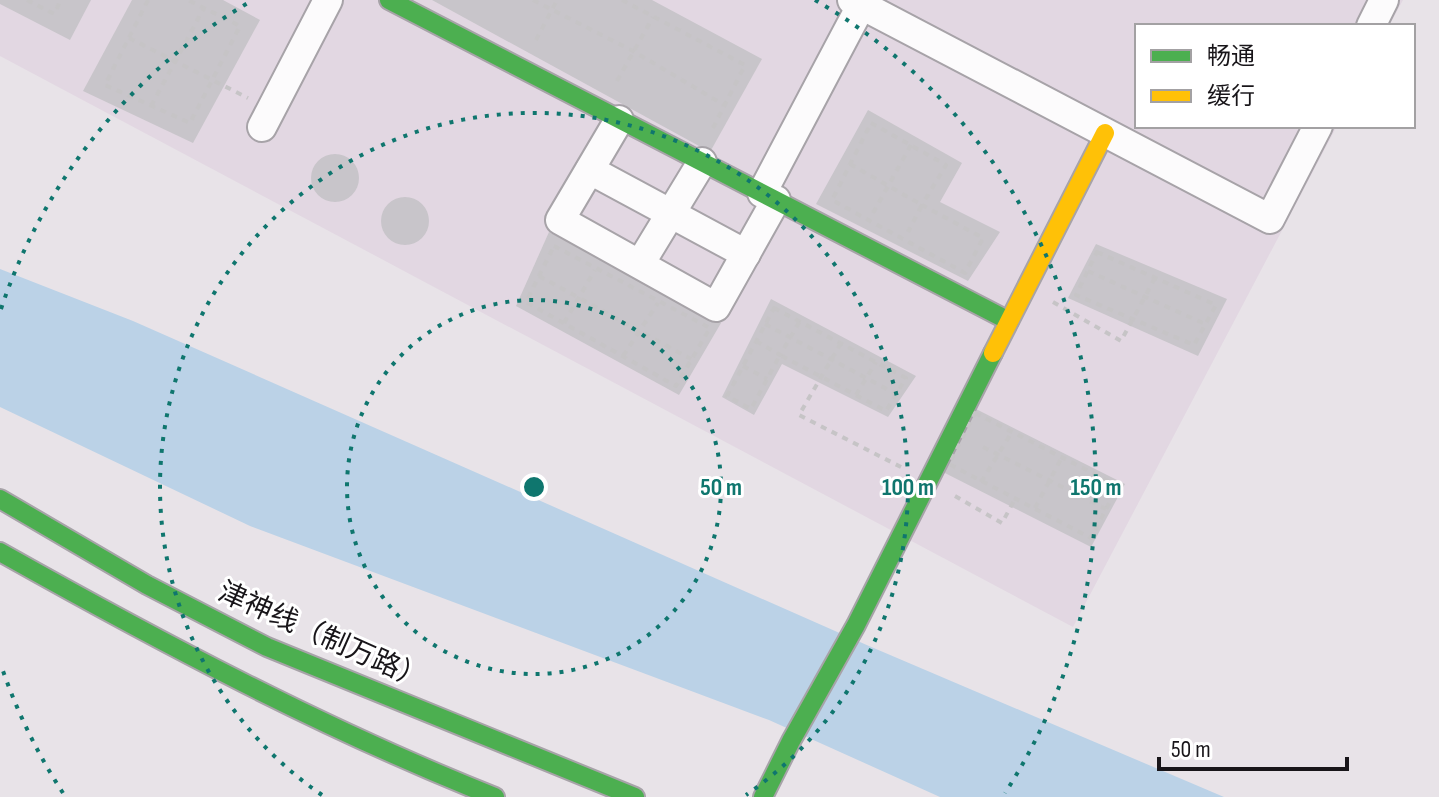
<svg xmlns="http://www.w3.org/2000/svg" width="1439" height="797" viewBox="0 0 1439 797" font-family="'Sofia Sans Condensed','Noto Sans SC',sans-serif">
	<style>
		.industrial { fill: #e2d7e2 }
		.water { fill: #bbd2e7 }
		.building { fill: #c8c5ca }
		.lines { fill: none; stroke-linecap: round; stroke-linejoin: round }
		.street-casing { stroke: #a7a3a8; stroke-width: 32 }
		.fast-casing { stroke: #a7a3a8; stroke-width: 22 }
		.slow-casing { stroke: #a7a3a8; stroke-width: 22 }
		.path { stroke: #c6c4c6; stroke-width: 4; stroke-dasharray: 6 6; stroke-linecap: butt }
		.street { stroke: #fcfbfc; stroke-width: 28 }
		.fast { stroke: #4caf50; stroke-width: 18 }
		.slow { stroke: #ffc107; stroke-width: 18 }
		.ring { fill: none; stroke: #0f766e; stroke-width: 4; stroke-dasharray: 4 8 }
		.labels { text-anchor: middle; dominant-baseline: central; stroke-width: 6; stroke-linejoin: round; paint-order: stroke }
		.street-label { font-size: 28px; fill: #181519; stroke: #fff }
		.centre { fill: #0f766e; stroke: #fff; stroke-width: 4 }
		.ring-label { font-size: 24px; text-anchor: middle; font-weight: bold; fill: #0f766e; stroke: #fff; stroke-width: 6; stroke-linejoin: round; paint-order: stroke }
	</style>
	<rect width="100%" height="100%" fill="#e8e3e8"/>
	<!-- industrial -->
	<path class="industrial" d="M0 0H1403L1389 26H1137V126H1337L1073 627 0 56Z"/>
	<!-- water -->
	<path class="water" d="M0 269 133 321 869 646 1224 797H940L769 720 250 526 0 407Z"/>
	<!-- building -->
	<g class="building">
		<path d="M0 0H91L70 40 0 4Z"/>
		<path d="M132 0H223L260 20 193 143 83 91Z"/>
		<path d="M432 0H652L762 59 710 152Z"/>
		<path d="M868 110 962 163 940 202 1000 232 968 281 816 204Z"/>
		<circle cx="335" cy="178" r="24"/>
		<circle cx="405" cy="221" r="24"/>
		<path d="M549 232 721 323 679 395 516 306Z"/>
		<path d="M1096 244 1227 299 1198 356 1068 298Z"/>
		<path d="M771 299 916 376 888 417 782 364 754 415 722 397Z"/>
		<path d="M972 407 1125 484 1091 547 937 469Z"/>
	</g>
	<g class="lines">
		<!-- street casing -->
		<g class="street-casing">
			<g id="street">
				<path d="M852 0 1270 219 1318 126"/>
				<path d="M1371 26 1384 0"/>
				<path d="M619 120 560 220 716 307 776 200"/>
				<path d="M262 127 328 0"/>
				<path d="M590 170 746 254"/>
				<path d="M762 193 864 0"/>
				<path d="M640 264 702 162"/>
			</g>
		</g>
		<!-- fast casing -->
		<g class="fast-casing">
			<g id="fast">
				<path d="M389 0 1009 321"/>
				<path d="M0 499 147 585 267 647 635 797"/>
				<path d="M0 552C160 642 324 729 495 797"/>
				<path d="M763 797 791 741 856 625 993 353"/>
			</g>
		</g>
		<!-- slow casing -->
		<g class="slow-casing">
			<path id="slow" d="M993 353 1105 133"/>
		</g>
		<!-- path -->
		<g class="path">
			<path d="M27 0 54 14 61 0"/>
			<path d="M148 0 105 85 190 123 240 26 188 0"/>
			<path d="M533 0 633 51 724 105"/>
			<path d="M622 0 745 65 711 132"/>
			<path d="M129 38 248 98"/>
			<path d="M536 40 557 0"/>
			<path d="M617 81 653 17"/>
			<path d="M151 106 204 8"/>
			<path d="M871 123 946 165 922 205 983 238 965 273 832 200Z"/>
			<path d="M850 164 922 205 908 232"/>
			<path d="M873 213 911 145"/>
			<path d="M554 246 710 328 676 386 526 302Z"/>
			<path d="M1097 252 1216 305 1194 345 1076 295Z"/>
			<path d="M1088 271 1205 324"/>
			<path d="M539 276 691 359"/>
			<path d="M1053 302 1121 341 1155 278"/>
			<path d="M774 308 906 378 886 411 780 355 751 409 727 396Z"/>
			<path d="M564 323 595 270"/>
			<path d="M765 324 896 394"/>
			<path d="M756 341 780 355 800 321"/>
			<path d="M841 343 799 415 901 467"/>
			<path d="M623 356 658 303"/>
			<path d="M743 366 767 379"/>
			<path d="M856 395 876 362"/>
			<path d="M975 413 1118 486 1091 538 949 464Z"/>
			<path d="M983 447 1106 509"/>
			<path d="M981 482 1012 432"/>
			<path d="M955 496 1002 523 1015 499"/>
			<path d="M1035 508 1062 457"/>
		</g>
		<!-- street -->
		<use href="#street" class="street"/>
		<!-- fast -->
		<use href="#fast" class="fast"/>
		<!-- slow -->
		<use href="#slow" class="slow"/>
	</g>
	<!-- distance rings -->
	<g class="ring">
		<circle cx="534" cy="487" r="187"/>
		<path d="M322 795A374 374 0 1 1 746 795"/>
		<path d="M63 793A562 562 0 0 1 1 665M1 309A562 562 0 0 1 253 0M815 0A562 562 0 0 1 1005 793"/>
	</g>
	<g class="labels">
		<!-- street labels -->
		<g class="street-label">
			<text transform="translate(322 636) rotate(24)">津神线（制万路）</text>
		</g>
	</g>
	<circle cx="534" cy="487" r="12" class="centre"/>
	<g class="ring-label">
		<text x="721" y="495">50 m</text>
		<text x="908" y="495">100 m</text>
		<text x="1096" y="495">150 m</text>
	</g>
	<!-- legend -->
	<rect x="1135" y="24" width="280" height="104" fill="#ffffff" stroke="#a3a1a3" stroke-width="2"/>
	<rect x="1151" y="50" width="40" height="12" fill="#4caf50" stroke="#a3a1a3" stroke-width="2"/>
	<text x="1207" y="64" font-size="24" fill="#181519">畅通</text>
	<rect x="1151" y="90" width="40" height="12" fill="#ffc107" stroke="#a3a1a3" stroke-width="2"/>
	<text x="1207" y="104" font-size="24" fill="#181519">缓行</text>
	<!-- scale -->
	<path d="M1159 757v12h188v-12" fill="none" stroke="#181519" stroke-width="4"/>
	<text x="1171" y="757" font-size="24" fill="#181519" stroke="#ffffff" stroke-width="6" paint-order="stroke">50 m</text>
</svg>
